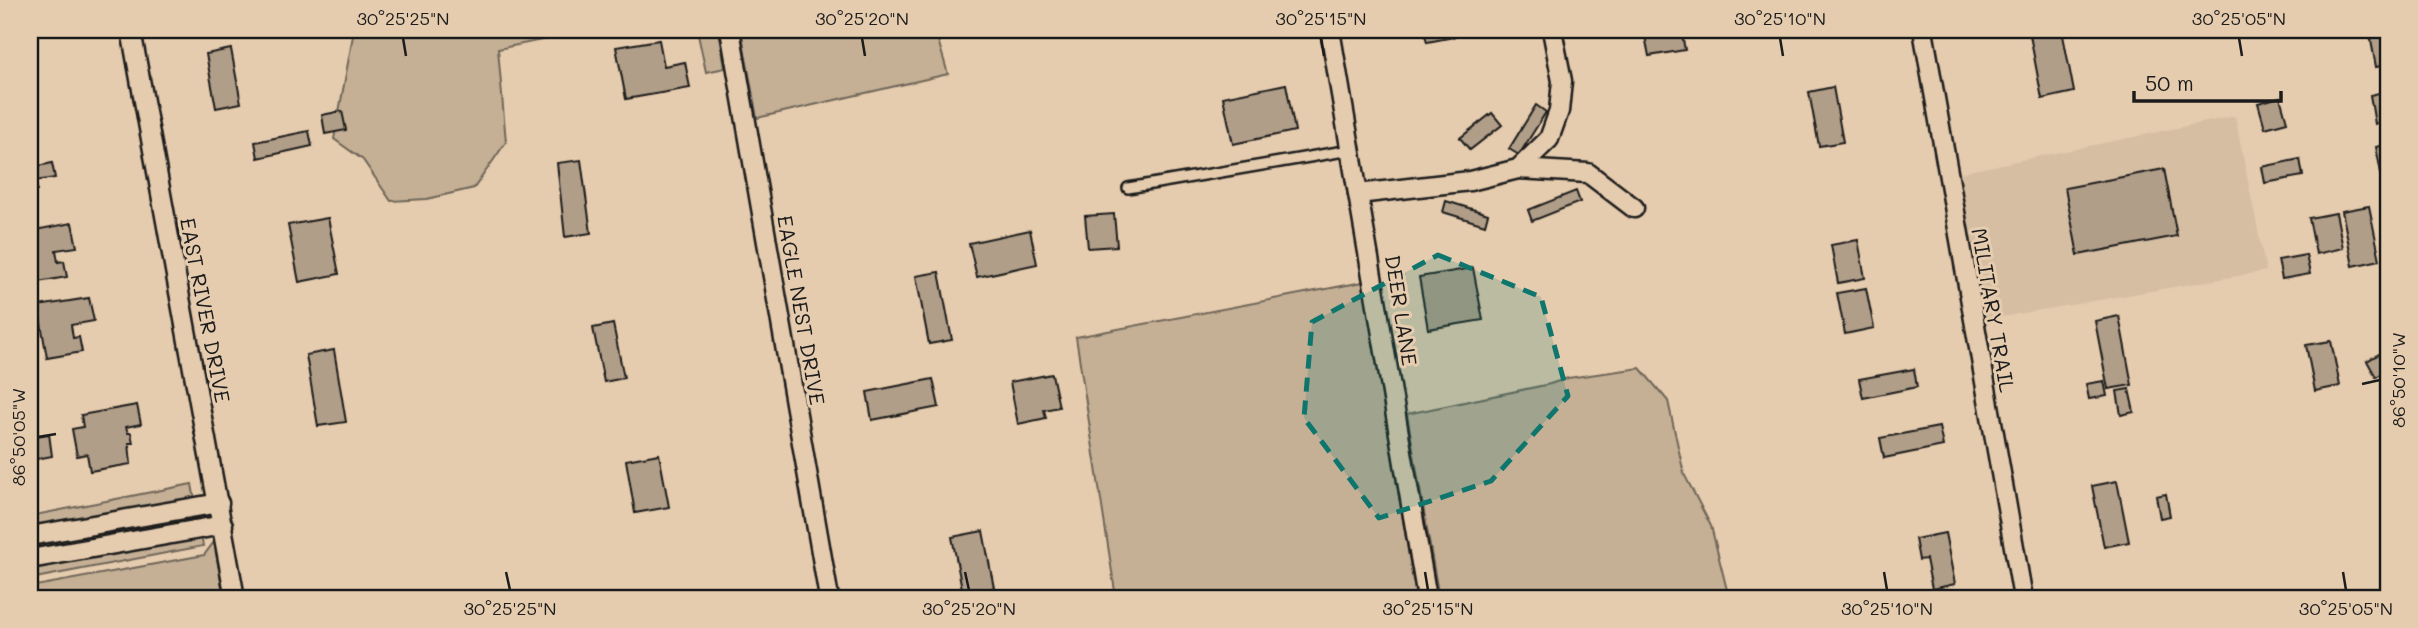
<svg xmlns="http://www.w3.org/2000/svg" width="2418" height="628" viewBox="0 0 2418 628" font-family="Mali,sans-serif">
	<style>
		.built { fill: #d6bea3 }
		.green { fill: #c5b096; stroke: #706659; stroke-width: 2 }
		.building { fill: #b19e88; stroke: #1c1c1c; stroke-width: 2 }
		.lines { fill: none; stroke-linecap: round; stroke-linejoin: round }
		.lane-casing { stroke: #1c1c1c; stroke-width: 14 }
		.street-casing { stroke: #1c1c1c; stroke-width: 23 }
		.lane { stroke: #e6ccae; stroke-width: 9 }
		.street { stroke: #e6ccae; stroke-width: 18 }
		.marked { fill: #0f766e; fill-opacity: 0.2; stroke: #0f766e; stroke-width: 5; stroke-dasharray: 14 9; stroke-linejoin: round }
		.ticks { fill: none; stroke: #1c1c1c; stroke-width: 2.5 }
		.labels { text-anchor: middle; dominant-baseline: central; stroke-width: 6; stroke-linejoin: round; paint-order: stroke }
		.street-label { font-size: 21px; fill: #1c1c1c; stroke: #e6ccae }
		.neatline { fill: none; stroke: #1c1c1c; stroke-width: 2.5 }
		.ticks-label { font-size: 18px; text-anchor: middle; fill: #1c1c1c }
	</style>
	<rect width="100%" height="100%" fill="#e6ccae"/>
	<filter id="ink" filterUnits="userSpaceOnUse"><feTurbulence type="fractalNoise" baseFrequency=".0143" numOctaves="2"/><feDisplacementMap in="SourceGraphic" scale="14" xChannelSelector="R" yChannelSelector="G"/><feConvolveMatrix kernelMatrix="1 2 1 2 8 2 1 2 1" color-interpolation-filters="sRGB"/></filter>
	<g filter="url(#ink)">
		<!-- built -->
		<path class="built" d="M2235 116 2266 271 1984 320 1959 173Z"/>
		<!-- green -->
		<g class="green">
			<path d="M354 30H591L498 49 506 142 474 188 427 199 391 201 363 160 334 139Z"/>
			<path d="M697 30H719L725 68 706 72Z"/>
			<path d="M741 30H935L948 74 757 118Z"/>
			<path d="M1363 282 1416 598H1116L1076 337Z"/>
			<path d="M1640 368 1668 401 1684 474 1711 526 1729 598H1439L1407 414 1550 384 1568 378Z"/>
			<path d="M192 484 203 546 30 579V516Z"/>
			<path d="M214 542 224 598H30V587L204 555Z"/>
		</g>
		<!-- building -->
		<g class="building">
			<path d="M1424 30H1452L1454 37 1427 42Z"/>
			<path d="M1651 30H1681L1685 50 1649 56 1644 31Z"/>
			<path d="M2062 30 2074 92 2042 99 2030 35Z"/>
			<path d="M2369 30H2388V65L2376 67Z"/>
			<path d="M659 40 664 66 685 62 690 88 626 99 616 47Z"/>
			<path d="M231 49 241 103 216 108 206 54Z"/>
			<path d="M1286 84 1295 131 1233 144 1223 97Z"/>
			<path d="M1833 87 1843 142 1819 146 1809 92Z"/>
			<path d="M2388 91V121L2375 124 2370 95Z"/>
			<path d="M2280 97 2287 122 2265 128 2258 103Z"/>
			<path d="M1536 105 1546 112 1519 155 1509 149Z"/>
			<path d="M342 111 346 130 325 134 322 115Z"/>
			<path d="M1492 113 1502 125 1470 150 1460 138Z"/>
			<path d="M309 131 312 146 258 158 255 142Z"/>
			<path d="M2388 144V193L2385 194 2376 147Z"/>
			<path d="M2300 159 2303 176 2265 183 2262 167Z"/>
			<path d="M581 160 591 233 565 237 557 163Z"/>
			<path d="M52 163 55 178 35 181 37 190 30 191V168Z"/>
			<path d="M2164 169 2177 236 2078 255 2065 188Z"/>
			<path d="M1576 191 1580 202 1532 221 1528 210Z"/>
			<path d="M1446 201 1488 214 1485 225 1443 212Z"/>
			<path d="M2369 206 2380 260 2353 266 2342 211Z"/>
			<path d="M2336 213 2343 248 2316 254 2309 218Z"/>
			<path d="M1114 214 1117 246 1088 248 1085 216Z"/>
			<path d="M328 218 339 274 299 282 288 225Z"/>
			<path d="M72 223 77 247 56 250 58 262 64 261 67 277 32 283 30 270V231Z"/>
			<path d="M1030 230 1037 264 977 277 969 243Z"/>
			<path d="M1858 240 1865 278 1838 283 1831 245Z"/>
			<path d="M2306 255 2310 274 2282 279 2278 260Z"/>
			<path d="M1473 268 1483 320 1428 329 1419 277Z"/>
			<path d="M939 272 952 340 929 344 916 276Z"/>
			<path d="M1866 288 1874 328 1845 334 1837 293Z"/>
			<path d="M89 298 94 321 71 325 73 338 79 337 82 352 47 358 38 306Z"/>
			<path d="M2119 316 2132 385 2108 389 2095 321Z"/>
			<path d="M613 324 624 378 604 382 593 328Z"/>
			<path d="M2331 341 2340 386 2315 391 2306 345Z"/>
			<path d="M2388 349V370L2376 377 2367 361Z"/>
			<path d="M334 350 346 422 318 426 306 355Z"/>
			<path d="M1914 369 1917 387 1863 398 1859 379Z"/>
			<path d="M1052 374 1059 407 1044 410 1046 418 1018 424 1010 382Z"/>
			<path d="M933 379 939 407 872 420 867 392Z"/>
			<path d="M2104 381 2107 396 2089 399 2086 384Z"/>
			<path d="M2129 389 2134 412 2121 415 2117 391Z"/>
			<path d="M137 405 141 424 126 427 128 433H131L133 443H129L131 464 90 471 87 454 77 456 72 429 83 427 81 415Z"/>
			<path d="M1939 427 1943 446 1884 458 1880 438Z"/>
			<path d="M49 434 52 456 31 460 30 437Z"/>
			<path d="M659 454 669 507 635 513 626 460Z"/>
			<path d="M2117 481 2129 542 2104 547 2092 486Z"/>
			<path d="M2166 494 2170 516 2160 518 2156 496Z"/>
			<path d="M983 531 994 588 963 594 952 537Z"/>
			<path d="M1945 533 1955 584 1932 589 1926 559 1919 560 1915 539Z"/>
		</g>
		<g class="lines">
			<!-- lane casing -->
			<g class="lane-casing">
				<path id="lane" d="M1128 188 1350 150"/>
			</g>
			<!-- street casing -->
			<g class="street-casing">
				<g id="street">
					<path d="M131 30 235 598"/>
					<path d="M730 30 829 598"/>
					<path d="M1330 30 1427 598"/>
					<path d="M1923 30 2023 598"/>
					<path d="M1518 169 1588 173 1634 208"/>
					<path d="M1358 194 1470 181 1518 169 1549 139 1559 111 1562 81 1552 30"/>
					<path d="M30 536 219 503"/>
					<path d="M30 559 223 525"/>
				</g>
			</g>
			<!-- lane -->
			<use href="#lane" class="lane"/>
			<!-- street -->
			<use href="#street" class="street"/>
		</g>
	</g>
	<!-- marked area -->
	<path class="marked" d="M1438 255 1541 297 1568 396 1491 481 1379 518 1304 418 1312 322Z"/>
	<!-- ticks -->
	<path class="ticks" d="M403 38 406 56M862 38 865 56M1321 38 1324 56M1780 38 1783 56M2239 38 2242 56M2362 384 2380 380M38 437 56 434M506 572 510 590M965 572 969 590M1425 572 1428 590M1884 572 1887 590M2343 572 2346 590"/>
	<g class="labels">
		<!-- street labels -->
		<g class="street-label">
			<text transform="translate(206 310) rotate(79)">EAST RIVER DRIVE</text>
			<text transform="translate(802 310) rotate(80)">EAGLE NEST DRIVE</text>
			<text transform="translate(1402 310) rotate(81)">DEER LANE</text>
			<text transform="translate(1994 310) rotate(80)">MILITARY TRAIL</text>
		</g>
	</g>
	<!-- margin -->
	<rect width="2418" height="628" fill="none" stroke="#e6ccae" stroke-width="77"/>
	<!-- scale -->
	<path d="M2134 91v10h147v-10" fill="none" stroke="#1c1c1c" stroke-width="3.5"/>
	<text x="2145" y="91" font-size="21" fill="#1c1c1c" stroke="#e6ccae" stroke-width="5" paint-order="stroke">50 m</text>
	<rect x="38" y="38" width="2342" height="552" class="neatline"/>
	<g class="ticks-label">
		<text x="403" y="25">30°25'25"N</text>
		<text x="862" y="25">30°25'20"N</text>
		<text x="1321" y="25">30°25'15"N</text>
		<text x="1780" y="25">30°25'10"N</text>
		<text x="2239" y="25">30°25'05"N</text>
		<text transform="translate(2399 380) rotate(-90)" y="6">86°50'10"W</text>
		<text transform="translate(19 437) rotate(-90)" y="6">86°50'05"W</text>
		<text x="510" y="615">30°25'25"N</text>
		<text x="969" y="615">30°25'20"N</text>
		<text x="1428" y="615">30°25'15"N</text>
		<text x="1887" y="615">30°25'10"N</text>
		<text x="2346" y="615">30°25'05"N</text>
	</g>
</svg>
